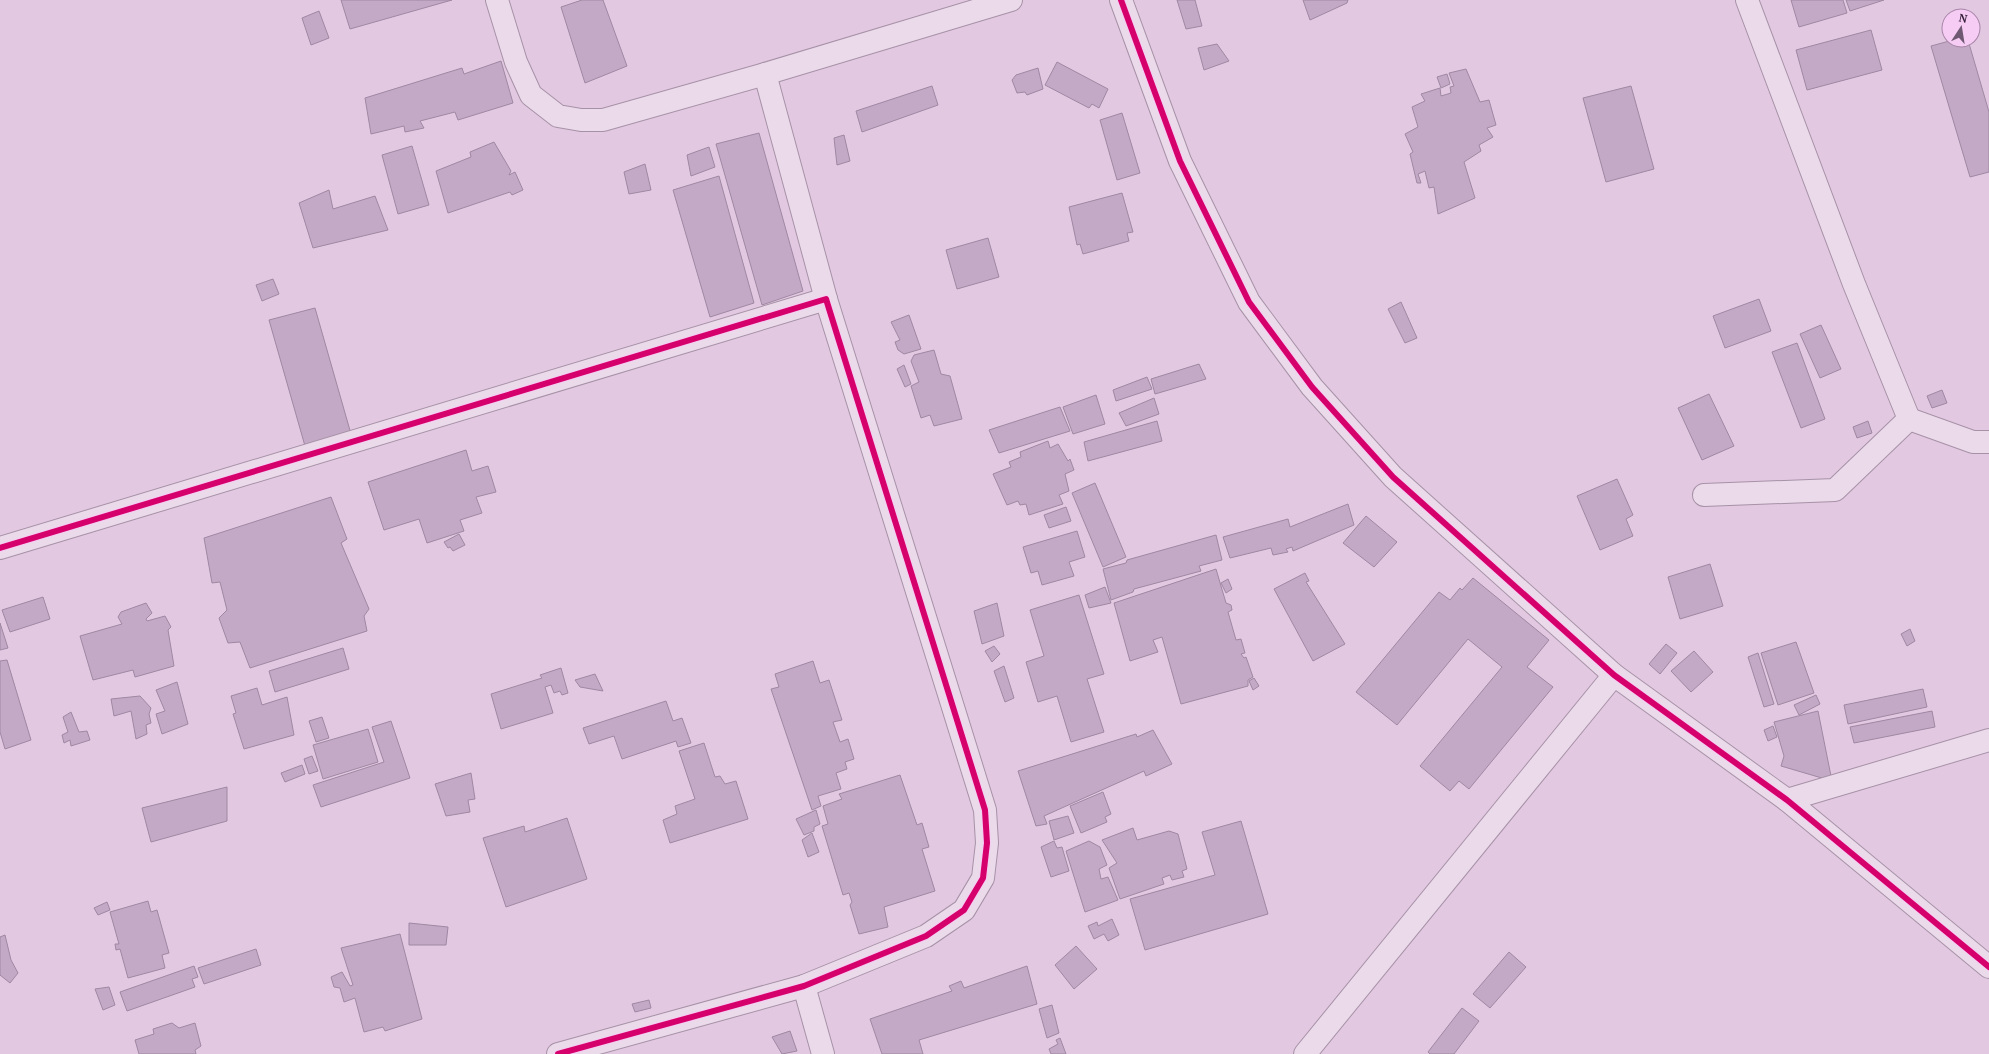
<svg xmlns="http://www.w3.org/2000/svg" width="1989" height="1054" viewBox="0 0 1989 1054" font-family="'PT Serif',serif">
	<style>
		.building { fill: #c3a9c6; stroke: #9f88a2 }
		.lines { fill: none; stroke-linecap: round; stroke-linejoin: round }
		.minor-casing { stroke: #a692a7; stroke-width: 24 }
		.minor { stroke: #ebdaea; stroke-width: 22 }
		.cycleway-casing { stroke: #f6ccf4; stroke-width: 8 }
		.cycleway { stroke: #d6006c; stroke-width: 6 }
	</style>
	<rect width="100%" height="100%" fill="#e3c8e2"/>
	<!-- building -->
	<g class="building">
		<path d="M341 0H452L350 29Z"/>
		<path d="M582 0H603L627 66 585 83 561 7Z"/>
		<path d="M1177 0H1195L1202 26 1186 29Z"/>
		<path d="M1303 0H1348L1347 3 1310 20Z"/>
		<path d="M1791 0H1843L1847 13 1799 27Z"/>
		<path d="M1846 0H1884L1850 11Z"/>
		<path d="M319 11 329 38 311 45 302 18Z"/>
		<path d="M1871 30 1882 70 1807 90 1796 50Z"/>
		<path d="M1953 40H1968L1989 112V172L1970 177 1931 46Z"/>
		<path d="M1217 44 1229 61 1204 70 1198 48Z"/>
		<path d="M501 61 513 103 458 120 455 112 420 121 424 128 405 132 404 126 371 134 365 98 462 68 464 74Z"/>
		<path d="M1057 62 1108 89 1099 108 1092 104 1089 108 1045 85Z"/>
		<path d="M1038 68 1043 89 1027 95 1025 92 1017 93 1012 80 1016 75Z"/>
		<path d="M1466 69 1480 102 1489 100 1496 125 1487 128 1493 137 1479 145 1481 151 1464 162 1475 198 1438 214 1434 187 1429 188 1425 171 1418 174 1421 183H1417L1410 154 1413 152 1405 134 1418 127 1412 107 1425 101 1421 94 1440 88 1441 96 1451 93 1450 87 1454 86 1449 73Z"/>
		<path d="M1447 74 1450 84 1441 88 1437 77Z"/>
		<path d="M932 86 938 105 862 132 856 111Z"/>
		<path d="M1631 86 1654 169 1606 182 1583 98Z"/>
		<path d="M1122 113 1140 173 1117 180 1100 120Z"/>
		<path d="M759 133 803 291 762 305 716 144Z"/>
		<path d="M844 135 850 161 837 165 834 138Z"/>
		<path d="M494 142 511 171 509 175 515 172 523 190 512 195 510 192 448 213 436 171 471 157 470 152Z"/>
		<path d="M412 146 429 205 398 214 382 155Z"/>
		<path d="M709 147 715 167 691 176 687 155Z"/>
		<path d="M645 164 651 190 629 194 624 172Z"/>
		<path d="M719 176 754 303 710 317 673 190Z"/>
		<path d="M329 190 333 209 375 196 388 230 313 248 299 203Z"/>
		<path d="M1122 193 1133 232 1127 233 1129 241 1083 254 1080 244 1077 245 1069 207Z"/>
		<path d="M988 238 999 277 957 289 946 250Z"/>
		<path d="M273 279 279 294 262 301 256 285Z"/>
		<path d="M1759 299 1771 331 1725 348 1713 316Z"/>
		<path d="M1401 302 1417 338 1405 343 1388 309Z"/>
		<path d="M315 308 351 434 305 446 269 320Z"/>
		<path d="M909 315 921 349 904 354 898 350 895 342 900 340 891 322Z"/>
		<path d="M1821 325 1841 369 1820 378 1800 334Z"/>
		<path d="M1797 343 1825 419 1801 428 1772 352Z"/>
		<path d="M934 350 941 374 950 376 962 419 934 426 930 415 921 418 911 386 919 382 911 361 914 355Z"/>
		<path d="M1199 364 1206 379 1155 394 1151 379Z"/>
		<path d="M904 365 911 384 905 387 897 369Z"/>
		<path d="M1147 377 1152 389 1116 401 1113 390Z"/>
		<path d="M1942 390 1947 403 1932 408 1927 396Z"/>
		<path d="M1709 394 1734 446 1702 460 1678 408Z"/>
		<path d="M1096 395 1105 424 1073 434 1063 407Z"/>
		<path d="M1154 398 1159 414 1126 426 1119 413Z"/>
		<path d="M1060 407 1070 431 999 453 989 430Z"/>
		<path d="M1157 421 1162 441 1088 461 1084 442Z"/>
		<path d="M1868 421 1872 433 1857 438 1853 427Z"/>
		<path d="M1048 441 1050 448 1058 444 1068 461 1070 459 1074 470 1065 474 1069 491 1059 495 1063 504 1029 515 1026 504 1020 505 1018 501 1007 505 993 474 1011 467 1009 462 1021 457 1020 452Z"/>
		<path d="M466 450 472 471 488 466 496 492 476 497 482 513 460 520 464 531 427 543 419 519 384 530 368 482Z"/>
		<path d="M1617 479 1633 515 1626 519 1633 536 1600 550 1577 496Z"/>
		<path d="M1095 483 1126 557 1103 567 1072 493Z"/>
		<path d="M331 497 347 539 341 543 369 609 364 616 367 631 250 668 240 642 228 643 219 618 227 610 220 582 212 583 204 538Z"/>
		<path d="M1348 504 1354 525 1293 551 1292 547 1286 549 1288 552 1273 555 1271 548 1230 558 1223 537 1288 519 1290 527Z"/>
		<path d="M1066 507 1071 521 1049 528 1044 515Z"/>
		<path d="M1366 516 1397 542 1374 567 1343 543Z"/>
		<path d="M1077 531 1085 557 1069 562 1074 576 1042 585 1038 571 1031 573 1023 547Z"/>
		<path d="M459 534 465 545 453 551 450 547 448 548 444 542Z"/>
		<path d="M1216 535 1222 560 1199 566 1201 571 1134 589 1133 592 1111 600 1103 569 1126 563 1127 560Z"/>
		<path d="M1710 564 1723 606 1680 619 1668 577Z"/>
		<path d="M1216 569 1226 603 1231 605 1232 610 1228 612 1236 640 1241 639 1245 653 1241 654 1244 658 1246 657 1253 677 1248 680V686L1181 704 1162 637 1153 640 1158 652 1130 661 1114 603Z"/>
		<path d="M1305 573 1309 581 1306 582 1345 644 1313 661 1274 589Z"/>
		<path d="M1473 578 1549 640 1527 667 1553 687 1469 789 1459 781 1450 791 1420 766 1502 667 1468 639 1397 725 1356 692 1439 592 1450 600 1460 588 1462 590Z"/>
		<path d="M1228 579 1232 589 1226 593 1221 583Z"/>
		<path d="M1105 587 1111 603 1089 608 1085 595Z"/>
		<path d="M1079 595 1104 674 1087 679 1104 732 1071 742 1057 696 1038 702 1026 662 1044 656 1030 610Z"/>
		<path d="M43 597 50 619 10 632 2 610Z"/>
		<path d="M146 603 152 613 146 619 147 621 165 616 171 627 168 630 174 666 135 677 133 670 93 680 80 636 122 624 118 617 121 612Z"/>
		<path d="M997 603 1004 636 982 644 974 611Z"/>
		<path d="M0 623 8 648 0 650Z"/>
		<path d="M1910 629 1915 641 1907 646 1901 634Z"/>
		<path d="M1796 642 1814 693 1778 705 1761 653Z"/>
		<path d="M1666 644 1677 653 1660 674 1649 664Z"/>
		<path d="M994 646 1000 654 992 662 985 651Z"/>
		<path d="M343 648 349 669 275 692 269 671Z"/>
		<path d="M1694 651 1713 672 1691 692 1671 671Z"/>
		<path d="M1758 653 1774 704 1764 707 1748 657Z"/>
		<path d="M7 660 31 740 5 749 0 732V661Z"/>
		<path d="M813 661 820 683 829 680 842 720 833 722 840 742 848 739 854 759 845 762 847 769 836 773 841 789 818 796 821 806 812 810 771 689 779 687 775 674Z"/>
		<path d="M1004 666 1014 698 1005 702 994 671Z"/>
		<path d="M561 668 568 693 562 695 560 691 554 693 551 685 545 687 553 713 501 729 491 694 542 678 540 675Z"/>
		<path d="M595 674 603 691 580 687 575 680Z"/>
		<path d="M1254 678 1259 686 1253 690 1249 681Z"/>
		<path d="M177 682 188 724 162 734 156 714 165 711 156 690Z"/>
		<path d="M257 688 262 705 287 697 294 735 244 749 233 714 236 713 231 696Z"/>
		<path d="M1923 689 1927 707 1848 724 1844 705Z"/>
		<path d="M1816 695 1820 704 1799 715 1794 705Z"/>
		<path d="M140 696 151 708 149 714 151 723 146 725 147 734 136 739 131 711 114 716 111 699Z"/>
		<path d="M666 701 673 721 682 718 691 743 678 747 676 741 622 759 614 736 589 744 583 728Z"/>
		<path d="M1818 711 1832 781 1781 766 1784 756 1774 722Z"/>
		<path d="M1932 711 1935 727 1854 743 1850 727Z"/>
		<path d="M71 712 79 732 87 731 90 740 71 746 70 740 64 743 62 735 68 732 63 717Z"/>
		<path d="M322 717 329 738 316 742 309 721Z"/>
		<path d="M391 721 410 778 321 807 313 785 384 762 372 727Z"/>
		<path d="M1773 726 1777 737 1768 741 1764 730Z"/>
		<path d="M368 729 378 762 323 779 313 745Z"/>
		<path d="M1153 730 1172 764 1146 776 1144 771 1044 816 1047 824 1036 826 1018 771 1136 734 1137 737Z"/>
		<path d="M704 743 715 777 720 776 725 784 736 781 748 819 670 843 663 820 677 814 675 806 695 799 679 751Z"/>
		<path d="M312 756 318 771 309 774 304 759Z"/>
		<path d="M302 765 305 774 285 782 281 773Z"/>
		<path d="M471 773 475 799 468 800 470 812 446 816 435 784Z"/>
		<path d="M900 775 917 825 922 823 929 847 922 849 935 891 884 907 888 927 859 934 850 905 852 902 849 893 843 895 822 826 828 824 823 806 842 799 839 794Z"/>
		<path d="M227 787V821L151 842 142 808Z"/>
		<path d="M1103 792 1111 814 1105 817 1107 822 1081 833 1070 806Z"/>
		<path d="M816 810 820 824 814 827V831L804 835 796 819Z"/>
		<path d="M1068 816 1074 833 1054 840 1049 821Z"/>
		<path d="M567 818 587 879 506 907 483 838 524 826 525 832Z"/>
		<path d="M1241 821 1268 914 1145 950 1130 899 1215 875 1202 832Z"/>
		<path d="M1133 828 1137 840 1169 831 1178 834 1187 869 1182 871 1184 877 1172 880 1170 875 1162 878 1164 884 1120 899 1109 868 1117 863 1102 840Z"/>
		<path d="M812 833 819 852 808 857 802 840Z"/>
		<path d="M1054 841 1057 848 1062 847 1069 871 1051 877 1041 847Z"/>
		<path d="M1089 841 1100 847 1107 865 1099 869 1101 879 1108 877 1118 900 1085 912 1066 851Z"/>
		<path d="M148 901 151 912 157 910 169 953 162 955 165 968 128 978 120 949 116 950 115 944H119L110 912Z"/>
		<path d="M107 902 110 910 98 915 94 908Z"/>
		<path d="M1112 919 1119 935 1108 941 1104 934 1094 939 1088 926 1097 922 1098 926Z"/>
		<path d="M409 923 448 927 446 945H409Z"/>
		<path d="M400 934 422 1019 385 1031 383 1027 364 1032 355 998 344 1002 340 988 334 987 331 977 342 972 350 986 353 985 341 948Z"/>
		<path d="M5 935 11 960 18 973 10 983 0 975V937Z"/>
		<path d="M1076 946 1097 969 1074 989 1055 965Z"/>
		<path d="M256 949 261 965 204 984 198 968Z"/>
		<path d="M1509 952 1526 967 1490 1008 1473 994Z"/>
		<path d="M194 966 198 977 192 979 195 987 127 1011 120 992Z"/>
		<path d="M1027 966 1037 1004 919 1040 923 1054H882L870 1019 952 991 949 986 961 981 964 988Z"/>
		<path d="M109 987 115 1005 103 1010 95 989Z"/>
		<path d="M649 1000 651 1008 635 1012 632 1004Z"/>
		<path d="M1052 1005 1059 1033 1047 1038 1039 1009Z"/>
		<path d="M1462 1008 1479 1021 1454 1054H1430L1428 1052Z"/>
		<path d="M172 1023 179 1028 195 1023 201 1046 195 1050 196 1054H139L135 1040 154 1034 153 1029Z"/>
		<path d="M790 1031 797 1051 782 1054 772 1037Z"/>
		<path d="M1060 1038 1066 1054H1051L1049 1049 1058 1044 1056 1040Z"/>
	</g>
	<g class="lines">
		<!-- minor casing -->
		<g class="minor-casing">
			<g id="minor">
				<path d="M497 0 516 62 531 95 558 116 581 120H603L765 74 1011 0"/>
				<path d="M1121 0 1180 161 1249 302 1312 387 1393 477 1614 675 1787 800 1989 967"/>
				<path d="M1747 0 1854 284 1909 419"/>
				<path d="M765 74 826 299"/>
				<path d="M1704 495 1835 490 1909 419 1973 442H1989"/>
				<path d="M0 548 826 299 985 810 987 843 983 878 964 910 926 936 804 986 558 1054"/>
				<path d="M1787 800 1989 740"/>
				<path d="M804 986 823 1054"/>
				<path d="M1305 1054 1614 675"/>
			</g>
		</g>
		<!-- minor -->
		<use href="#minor" class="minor"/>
		<!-- cycleway casing -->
		<g class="cycleway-casing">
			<g id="cycleway">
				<path d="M1121 0 1180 161 1249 302 1312 387 1393 477 1614 675 1787 800 1989 967"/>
				<path d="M0 548 826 299 985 810 987 843 983 878 964 910 926 936 804 986 558 1054"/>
			</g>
		</g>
		<!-- cycleway -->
		<use href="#cycleway" class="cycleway"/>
	</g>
	<!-- north arrow -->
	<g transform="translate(1961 28) rotate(12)"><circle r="19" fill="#f6ccf4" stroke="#a785a8"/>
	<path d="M0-3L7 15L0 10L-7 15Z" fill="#6f5872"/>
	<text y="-6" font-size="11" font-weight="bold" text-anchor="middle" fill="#311b36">N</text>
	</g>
</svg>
